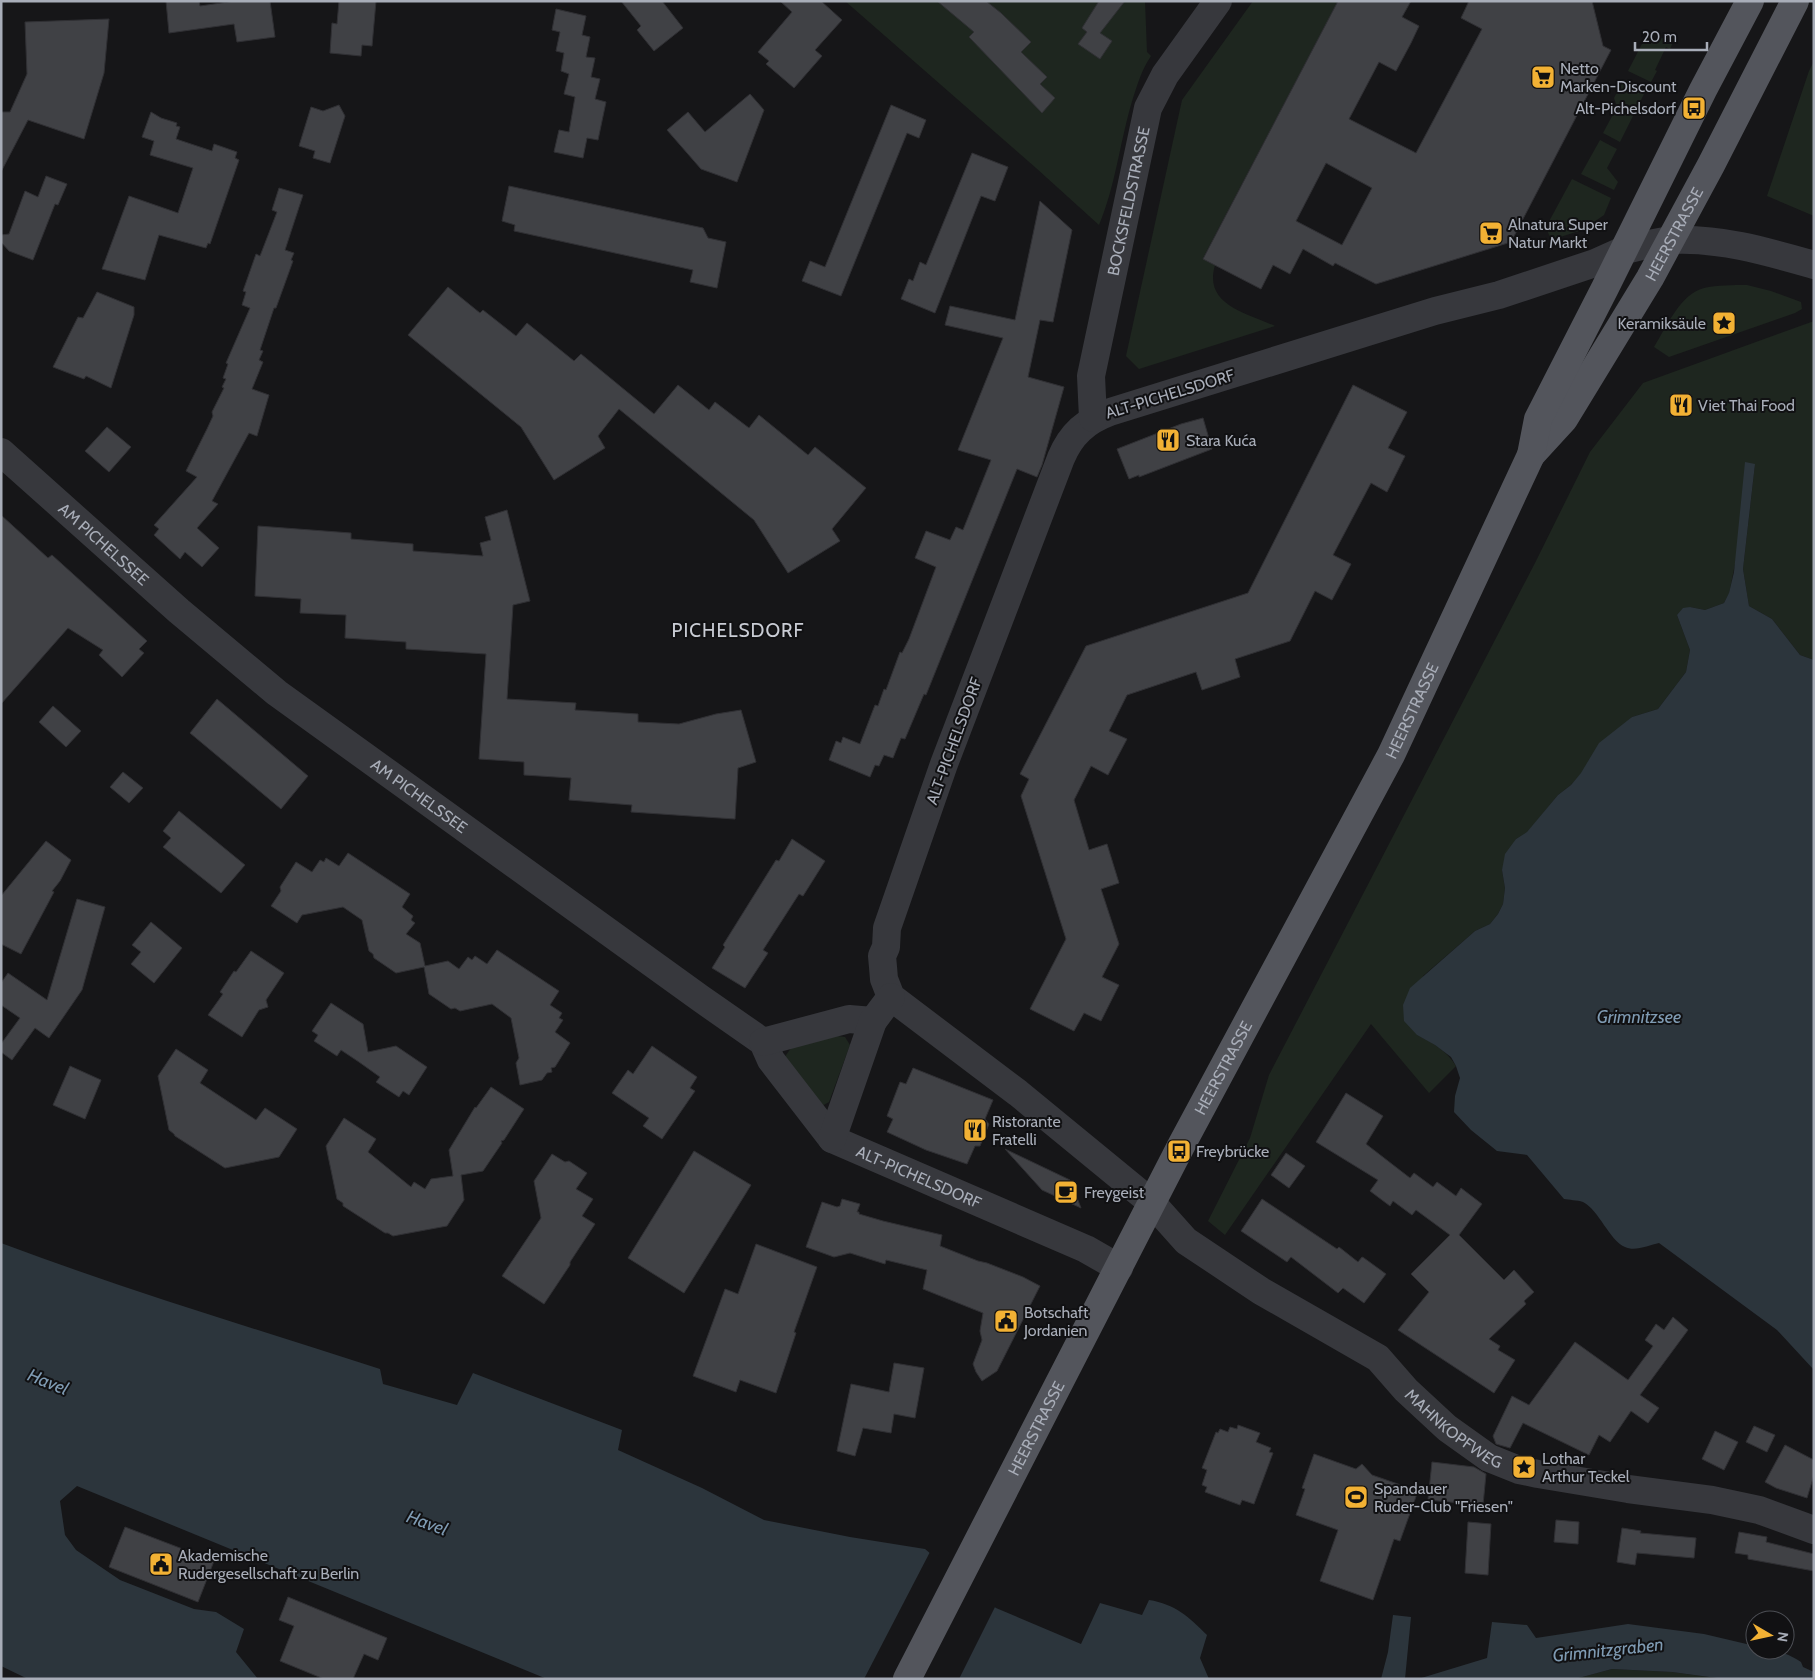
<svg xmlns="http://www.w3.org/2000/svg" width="1815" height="1680" viewBox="0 0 1815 1680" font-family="Cabin,sans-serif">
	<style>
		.green { fill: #1e261f }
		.water { fill: #2c353c }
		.pier { fill: #161618 }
		.building { fill: #404145; stroke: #303034; fill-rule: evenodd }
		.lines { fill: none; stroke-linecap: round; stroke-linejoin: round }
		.minor { stroke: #37383d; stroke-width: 28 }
		.tertiary { stroke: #37383d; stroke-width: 28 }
		.primary { stroke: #53555c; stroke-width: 28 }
		.labels { text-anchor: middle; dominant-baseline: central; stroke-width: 4; stroke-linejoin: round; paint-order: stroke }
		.poi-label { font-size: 16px; fill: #a8adb8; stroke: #111113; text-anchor: start }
		.street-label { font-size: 16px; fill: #a8adb8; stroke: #111113 }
		.water-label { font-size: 18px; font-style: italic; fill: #7f9bb3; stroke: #111113 }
		.quarter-label { font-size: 19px; letter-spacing: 1px; fill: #c9ccd4; stroke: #111113 }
	</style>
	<rect width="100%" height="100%" fill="#161618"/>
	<!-- green -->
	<g class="green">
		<path d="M845 1H1145L1147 52 1151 56C1142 69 1138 83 1133 98 1120 140 1116 185 1099 225L1036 168Z"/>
		<path d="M1253 1H1338L1203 258 1215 265C1203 305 1247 313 1275 326L1139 369 1126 356 1182 100Z"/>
		<path d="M1674 37 1675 38 1670 49 1666 47 1655 70 1657 71 1651 82 1628 71 1644 40Z"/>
		<path d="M1814 61V216L1767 196 1809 71Z"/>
		<path d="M1623 81 1645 92 1620 142 1603 133 1617 107 1614 98Z"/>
		<path d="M1600 140 1617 149 1607 168 1618 182 1614 190 1581 174Z"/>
		<path d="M1572 179 1611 198 1604 215 1582 230 1551 240 1546 227Z"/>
		<path d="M1747 285 1771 291 1801 302 1802 309 1795 313 1669 357 1654 347C1666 328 1680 294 1704 288 1717 285 1733 285 1747 285Z"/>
		<path d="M1814 321V660L1800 655 1772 619 1749 606 1743 569 1755 464 1729 594 1724 603 1705 610 1690 607 1677 615 1690 650 1686 672 1658 709 1632 717 1571 785 1558 795 1527 833 1516 839 1502 870 1505 888 1503 904 1498 914 1490 924 1475 931 1423 976 1417 1035C1433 1043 1447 1051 1456 1066L1429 1093 1371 1024 1225 1235 1208 1221 1250 1138 1269 1075 1535 563 1590 452 1643 383Z"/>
		<path d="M837 1036 845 1037 850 1045 829 1102 822 1106 782 1061 791 1048Z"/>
		<path d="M1612 1669 1672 1672 1724 1679H1575Z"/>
	</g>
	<!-- water -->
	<g class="water">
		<path d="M1745 462 1755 464 1743 569 1749 606 1772 619 1800 655 1814 660V1370L1777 1330 1659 1243C1649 1245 1635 1252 1625 1247 1609 1240 1599 1210 1583 1202 1577 1200 1569 1200 1564 1199L1527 1155 1497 1151 1471 1130 1454 1112 1455 1096 1460 1078 1456 1066 1451 1057 1435 1045 1417 1035 1404 1021 1403 1005 1410 988 1475 931 1490 924 1498 914 1503 904 1505 888 1502 870 1505 854 1516 839 1527 832 1558 795 1571 785 1581 773 1599 743 1632 717 1658 709 1686 672 1690 650 1677 615 1683 608 1690 607 1705 610 1724 603 1729 593 1734 572Z"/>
		<path d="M1 1243C126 1290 253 1328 380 1369L383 1384 457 1405 473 1373 622 1430 618 1450 702 1488 764 1520 850 1537 925 1549 996 1608 1081 1644 1100 1603 1142 1615 1149 1600C1175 1604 1189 1617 1207 1635L1200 1658 1209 1679H547L77 1486 60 1501 65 1535 76 1550 120 1580 194 1609 216 1612 244 1629 236 1652 258 1679H28L1 1666Z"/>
		<path d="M1393 1615 1411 1617 1405 1679H1381L1388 1652Z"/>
		<path d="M1492 1622 1527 1625 1536 1638 1628 1624 1704 1634 1755 1646V1650C1776 1650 1783 1651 1801 1662L1803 1667 1814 1672V1679H1724L1672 1672 1612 1669 1575 1679H1418L1487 1658Z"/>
	</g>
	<!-- pier -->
	<path class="pier" d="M931 1550 996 1605 959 1679H864Z"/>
	<!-- building -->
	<g class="building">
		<path d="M166 1H199L200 6 235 1H270L275 37 237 42 234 24 169 33Z"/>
		<path d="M339 1H376L372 46 362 45 361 56 330 53 332 23 337 24Z"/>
		<path d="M621 1H662L683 28 654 51 637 30 641 26Z"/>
		<path d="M780 1H821L842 20 815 50 822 56 794 88 766 64 769 61 758 52 792 12Z"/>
		<path d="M937 1H986L1001 13 1031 42 1021 52 1047 77 1040 84 1055 98 1042 113 969 37 974 32Z"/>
		<path d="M1099 1H1125L1100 33 1112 41 1100 59 1078 44 1087 32 1082 28Z"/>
		<path d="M1338 1H1411L1402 17 1419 26 1411 43 1396 71 1379 62 1349 119 1416 153 1482 29 1461 18 1469 1H1592L1603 46 1611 50 1511 242 1376 284 1335 263 1333 266 1303 249 1290 274 1273 265 1261 289 1203 259ZM1326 163 1372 188 1342 245 1296 221Z"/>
		<path d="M556 9 586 16 582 35 590 37 586 57 595 58 591 77 600 79 595 99 606 102 598 140 587 138 583 158 554 152 559 130 569 132 575 97 564 94 569 74 561 71 564 53 556 51 560 32 552 30Z"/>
		<path d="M109 19 104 73 84 139 28 120 1 172V112H10L27 74 25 22Z"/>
		<path d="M750 94 764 110 737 182 701 169 667 130 688 112 705 132Z"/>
		<path d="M339 105 345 116 330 163 313 158 315 151 299 146 311 107 323 111Z"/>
		<path d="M891 105 926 120 919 138 907 133 841 296 802 281 810 261 825 267Z"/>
		<path d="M151 112 161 118 177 123 176 126 180 127 176 139 212 151 214 144 237 152 235 158 239 160 210 244 208 243 206 248 159 235 145 280 102 269 129 196 178 213 193 168 150 155 154 141 142 137Z"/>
		<path d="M972 153 1008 167 995 201 981 196 935 313 901 299 909 279 913 281 920 262 926 265Z"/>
		<path d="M46 176 67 184 58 205 55 204 33 260 9 251 1 242V235L9 234 25 191 38 197Z"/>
		<path d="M509 186 703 228 708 238 726 242 717 288 690 282 693 270 514 231 515 225 502 221Z"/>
		<path d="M279 188 303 195 285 250 294 253 291 260 293 261 276 308H274L260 350 263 351 259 360 263 362 252 389 269 395 257 436 249 433 212 501 218 504 197 528 219 548 202 567 185 552 180 559 154 535 159 529 154 525 197 477 186 471 207 429 213 416 212 412 224 388 222 387 226 379 223 378 228 364 226 363 250 308 242 305 246 292 243 291 256 254 260 256 277 212 272 210Z"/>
		<path d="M1040 201 1072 230 1053 322 1040 320 1028 377 1064 387 1042 465 1037 477 1017 469 926 695 924 694 905 739 901 738 893 758 884 755 879 766 875 765 870 777 829 760 836 741 841 743 843 737 860 744 875 705 878 706 884 689 886 690 900 652 902 653 909 639 936 567 915 558 926 531 950 540 956 527 963 530 991 460 958 450 1003 338 945 325 950 306 1015 320Z"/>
		<path d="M448 287 480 313 483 310 516 336 527 323 574 361 581 354 654 414 678 385 709 410 715 402 749 428 759 415 808 455 815 447 866 488 832 529 840 541 788 573 754 520 619 409 598 436 605 448 554 480 521 427 408 335Z"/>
		<path d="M97 292 134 307V315L111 388 86 376 84 379 53 367 78 317 83 318Z"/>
		<path d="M1353 385 1407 412 1388 448 1405 456 1387 492 1371 483 1333 555 1351 564 1332 600 1315 591 1290 641 1235 659 1240 677 1202 690 1196 672 1127 695 1109 731 1127 739 1108 775 1091 766 1074 800 1089 850 1107 844 1119 883 1101 889 1119 944 1102 977 1119 985 1101 1021 1084 1013 1074 1031 1030 1009 1066 939 1021 796 1029 779 1020 774 1086 646 1248 593Z"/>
		<path d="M1203 418 1212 449 1139 477V475L1129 479 1117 449 1181 424Z"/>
		<path d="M107 427 131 447 109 472 85 451Z"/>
		<path d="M507 510 530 601 513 605 507 699 576 703 575 710 638 714V722L679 724 716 714 741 710 756 762 738 768 735 819 631 812 632 805 569 800 571 778 524 775V762L479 759 486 654 406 649V642L345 638 346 615 300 613 301 599 255 596 258 526 351 533V539L413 544V551L483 556 480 543 491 540 485 517Z"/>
		<path d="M1 515 48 558 52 555 147 641 139 649 144 653 122 677 99 655 103 650 68 628 1 704Z"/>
		<path d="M217 699 308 776 281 809 190 733Z"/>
		<path d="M53 706 81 731 66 747 39 722Z"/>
		<path d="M123 772 143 788 129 803 110 787Z"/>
		<path d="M179 811 245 865 221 893 163 847 171 838 163 831Z"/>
		<path d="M792 839 825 861 803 896 799 894 763 950 768 953 745 988 712 968 725 947 723 945 776 860 779 861Z"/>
		<path d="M46 841 71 860 60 881 52 891 54 892 21 954 1 944V896Z"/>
		<path d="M348 853 410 894 402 907 413 916 411 920 415 923 406 934 420 943 425 966 448 961 459 969 468 957 472 960 475 956 487 964 497 950 559 991 550 1005 562 1013 559 1018 563 1020 555 1032 570 1043 555 1067 551 1068 552 1072 547 1073 542 1080 520 1085 516 1063 519 1058 511 1018 492 1004 460 1011 455 1008 451 1009 429 994 424 967 396 973 374 958 373 954 369 951 362 920 343 907 302 915 297 923 271 906 281 891 280 887 296 862 312 872 320 860 324 862 326 858 339 866Z"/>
		<path d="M77 899 105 907 82 990 49 1038 35 1028 12 1060 1 1052V1044L20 1018 1 1005V983L8 973 47 1000Z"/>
		<path d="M151 922 182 948 154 983 131 964 141 952 132 945Z"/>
		<path d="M251 951 284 973 266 1000 268 1007 259 1010 242 1037 208 1015 223 994 220 992 234 971 236 972Z"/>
		<path d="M331 1003 363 1024 368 1052 396 1046 427 1067 409 1095 403 1091 399 1097 376 1082 380 1077 359 1062 341 1050 337 1056 314 1041 318 1035 312 1031Z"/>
		<path d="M652 1046 697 1077 690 1088 695 1091 662 1139 643 1126 649 1118 612 1093 628 1070 633 1074Z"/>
		<path d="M176 1049 208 1070 200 1083 256 1120 265 1108 297 1129 279 1157 225 1168 175 1136 174 1134 169 1130 158 1076Z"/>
		<path d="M70 1066 101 1080 85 1119 53 1105Z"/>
		<path d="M913 1068 993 1100 985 1119 989 1124 980 1146H975L967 1164 926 1150 887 1132 893 1119 887 1116 900 1082 906 1084Z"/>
		<path d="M491 1087 524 1109 504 1140 501 1141 502 1143 483 1171 461 1175 464 1200 447 1226 393 1236 388 1233H385L343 1206V1203L337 1199 326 1146 344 1118 376 1139 368 1152 411 1187 414 1182 425 1189 431 1179 453 1176 449 1150 475 1107 476 1108Z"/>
		<path d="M1346 1093 1383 1116 1366 1144 1410 1178 1414 1173 1433 1187 1437 1182 1456 1196 1461 1188 1482 1204 1459 1235 1504 1280 1514 1270 1534 1292 1524 1301 1526 1304 1489 1339 1500 1346 1498 1350 1515 1360 1494 1393 1398 1330 1429 1292 1411 1274 1450 1235 1416 1210 1412 1215 1393 1201 1390 1206 1370 1191 1378 1180 1316 1142Z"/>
		<path d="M1005 1149 1070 1180 1081 1208 1042 1190Z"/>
		<path d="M694 1151 751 1185 684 1293 628 1258Z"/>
		<path d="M1286 1153 1305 1166 1289 1188 1271 1175Z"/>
		<path d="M552 1154 565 1162 569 1161 587 1173 576 1189 593 1199 582 1216 595 1224 570 1262V1265L544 1304 502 1276 541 1218 534 1181Z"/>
		<path d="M842 1199 860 1204 857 1212H859V1214L883 1221 942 1235 940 1246 978 1261 987 1263 1023 1277 1040 1286 997 1371 982 1381 976 1372 973 1364 982 1340 980 1331 983 1313 923 1289 927 1270 886 1260 885 1264 850 1253 834 1257 806 1247 822 1202 837 1207 840 1206Z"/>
		<path d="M1262 1199 1337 1249 1339 1247 1358 1262 1362 1257 1364 1258 1386 1274 1364 1303 1343 1288 1338 1293 1291 1257 1287 1262 1241 1231Z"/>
		<path d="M756 1244 817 1267 794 1332 796 1333 776 1393 740 1380 736 1392 693 1376 725 1289 738 1294Z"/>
		<path d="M1673 1317 1688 1330 1640 1395 1659 1408 1648 1423 1631 1411 1610 1442 1599 1435 1589 1455 1523 1423 1510 1448 1496 1444 1493 1436 1512 1396 1529 1405 1575 1342 1628 1380 1653 1346 1645 1340 1656 1324 1664 1330Z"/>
		<path d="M894 1363 924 1368 915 1418 894 1414 891 1433 863 1428 855 1456 837 1451 851 1384 889 1392Z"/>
		<path d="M1238 1425 1260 1433 1256 1442 1271 1448 1269 1452 1273 1453 1254 1504 1242 1500 1240 1505 1205 1492 1207 1487 1202 1485 1207 1470 1202 1468 1216 1432 1218 1433 1220 1429 1228 1432 1230 1427 1237 1429Z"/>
		<path d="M1754 1426 1775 1435 1767 1452 1746 1442Z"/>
		<path d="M1715 1431 1738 1442 1724 1470 1702 1459Z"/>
		<path d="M1785 1445 1814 1460V1475L1807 1498 1776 1488 1765 1482Z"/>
		<path d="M1314 1454 1356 1469 1362 1464 1372 1475 1418 1491 1400 1541 1394 1539 1373 1600 1320 1581 1338 1530 1296 1515 1305 1489 1302 1488Z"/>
		<path d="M1432 1462 1474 1467 1486 1474 1483 1505 1428 1500Z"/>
		<path d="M1556 1520 1579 1522 1578 1544 1554 1542Z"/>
		<path d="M1468 1522 1491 1524 1488 1575 1465 1573Z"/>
		<path d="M125 1527 214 1561 198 1602 109 1567Z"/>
		<path d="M1622 1528 1641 1531 1640 1533 1696 1538 1694 1558 1637 1553 1635 1565 1617 1562Z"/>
		<path d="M1739 1532 1767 1537 1766 1542 1814 1554V1571L1748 1559V1555L1735 1553Z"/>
		<path d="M288 1597 387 1638 378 1660 364 1654 353 1679H324L280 1661 294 1626 279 1620Z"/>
	</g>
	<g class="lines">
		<!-- minor -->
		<g class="minor">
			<path id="s1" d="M1624 250 1595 263 1499 295 1435 311 1110 412C1086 421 1071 434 1061 458L944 764 887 928 886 947 882 956 883 967 884 979 891 997 1018 1093 1152 1203 1186 1241 1261 1291 1378 1358 1406 1390 1447 1428 1489 1458 1519 1470 1538 1474 1628 1489 1712 1500 1759 1510 1814 1530"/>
			<path id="s2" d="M1093 418 1091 376 1148 108 1165 75 1218 1"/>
			<path id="s3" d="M1 452 179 611 277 693 700 998 763 1042 771 1060 832 1139 1086 1249 1119 1268"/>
			<path d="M763 1042 849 1019 873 1021"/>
			<path d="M832 1139 873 1021 891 997"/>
		</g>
		<!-- tertiary -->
		<path class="tertiary" d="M1624 250C1640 247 1657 241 1673 240 1722 238 1768 252 1814 265"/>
		<!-- primary -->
		<g class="primary">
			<path id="s4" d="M1531 455 1564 419 1650 278 1711 165 1795 1"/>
			<path id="s5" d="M907 1679 1182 1144 1391 755 1531 455 1538 419 1605 288 1703 90 1750 1"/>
		</g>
	</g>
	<!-- icons -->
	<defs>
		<g id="supermarket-square" transform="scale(1.25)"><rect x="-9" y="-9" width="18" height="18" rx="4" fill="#f2b134" stroke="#111113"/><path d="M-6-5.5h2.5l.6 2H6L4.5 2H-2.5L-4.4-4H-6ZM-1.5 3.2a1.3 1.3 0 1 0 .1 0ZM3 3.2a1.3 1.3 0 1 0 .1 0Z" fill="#111"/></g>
		<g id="bus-square" transform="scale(1.25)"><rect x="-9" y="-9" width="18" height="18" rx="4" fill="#f2b134" stroke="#111113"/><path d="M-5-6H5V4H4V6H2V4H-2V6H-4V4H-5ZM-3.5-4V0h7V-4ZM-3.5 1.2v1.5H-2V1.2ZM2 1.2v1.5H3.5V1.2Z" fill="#111"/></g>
		<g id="sight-square" transform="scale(1.25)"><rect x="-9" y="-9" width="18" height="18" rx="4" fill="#f2b134" stroke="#111113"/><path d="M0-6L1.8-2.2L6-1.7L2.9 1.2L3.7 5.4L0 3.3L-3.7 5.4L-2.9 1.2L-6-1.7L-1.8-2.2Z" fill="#111"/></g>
		<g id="restaurant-square" transform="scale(1.25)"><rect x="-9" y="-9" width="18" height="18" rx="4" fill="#f2b134" stroke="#111113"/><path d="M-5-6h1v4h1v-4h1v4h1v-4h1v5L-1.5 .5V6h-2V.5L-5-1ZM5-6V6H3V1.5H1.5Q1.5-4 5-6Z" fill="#111"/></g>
		<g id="cafe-square" transform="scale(1.25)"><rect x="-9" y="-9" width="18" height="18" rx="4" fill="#f2b134" stroke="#111113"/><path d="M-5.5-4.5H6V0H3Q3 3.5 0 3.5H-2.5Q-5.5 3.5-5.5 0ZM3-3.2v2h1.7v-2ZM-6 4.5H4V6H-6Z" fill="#111"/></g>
		<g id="civic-square" transform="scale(1.25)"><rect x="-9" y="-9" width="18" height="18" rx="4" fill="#f2b134" stroke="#111113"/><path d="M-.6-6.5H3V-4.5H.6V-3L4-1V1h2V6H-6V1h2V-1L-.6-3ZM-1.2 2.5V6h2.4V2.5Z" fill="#111"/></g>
		<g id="stadium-square" transform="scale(1.25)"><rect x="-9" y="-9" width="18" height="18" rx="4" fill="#f2b134" stroke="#111113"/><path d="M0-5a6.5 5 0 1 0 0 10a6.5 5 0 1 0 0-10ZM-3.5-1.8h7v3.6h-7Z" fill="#111"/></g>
	</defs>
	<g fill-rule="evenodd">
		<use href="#supermarket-square" x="1543" y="77"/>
		<use href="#bus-square" x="1694" y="108"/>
		<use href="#supermarket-square" x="1491" y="233"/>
		<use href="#sight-square" x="1724" y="323"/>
		<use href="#restaurant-square" x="1681" y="405"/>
		<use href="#restaurant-square" x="1168" y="440"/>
		<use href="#restaurant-square" x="975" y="1130"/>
		<use href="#bus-square" x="1179" y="1151"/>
		<use href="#cafe-square" x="1066" y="1192"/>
		<use href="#civic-square" x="1006" y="1321"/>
		<use href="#sight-square" x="1524" y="1467"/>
		<use href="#stadium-square" x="1356" y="1497"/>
		<use href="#civic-square" x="161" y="1564"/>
	</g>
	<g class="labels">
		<!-- poi labels -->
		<g class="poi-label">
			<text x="1560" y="68">Netto<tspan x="1560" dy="18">Marken-Discount</tspan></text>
			<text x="1676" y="108" text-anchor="end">Alt-Pichelsdorf</text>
			<text x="1508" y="224">Alnatura Super<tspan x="1508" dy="18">Natur Markt</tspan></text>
			<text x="1706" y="323" text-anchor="end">Keramiksäule</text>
			<text x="1698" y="405">Viet Thai Food</text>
			<text x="1186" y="440">Stara Kuća</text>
			<text x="992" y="1121">Ristorante<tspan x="992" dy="18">Fratelli</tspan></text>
			<text x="1196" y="1151">Freybrücke</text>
			<text x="1084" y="1192">Freygeist</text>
			<text x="1024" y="1312">Botschaft<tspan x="1024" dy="18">Jordanien</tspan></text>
			<text x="1542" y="1458">Lothar<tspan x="1542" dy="18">Arthur Teckel</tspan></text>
			<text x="1374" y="1488">Spandauer<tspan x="1374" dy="18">Ruder-Club "Friesen"</tspan></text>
			<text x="178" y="1555">Akademische<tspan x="178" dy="18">Rudergesellschaft zu Berlin</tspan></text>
		</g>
		<!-- street labels -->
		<g class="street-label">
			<text stroke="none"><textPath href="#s2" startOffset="221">BOCKSFELDSTRASSE</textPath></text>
			<text stroke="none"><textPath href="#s4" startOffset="264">HEERSTRASSE</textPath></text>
			<text transform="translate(1170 394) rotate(-17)">ALT-PICHELSDORF</text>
			<text stroke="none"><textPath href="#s3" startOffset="138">AM PICHELSSEE</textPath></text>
			<text stroke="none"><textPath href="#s5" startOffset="1092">HEERSTRASSE</textPath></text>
			<text transform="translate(954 741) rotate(-70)">ALT-PICHELSDORF</text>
			<text stroke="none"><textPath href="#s3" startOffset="542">AM PICHELSSEE</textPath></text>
			<text stroke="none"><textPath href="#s5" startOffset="688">HEERSTRASSE</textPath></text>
			<text stroke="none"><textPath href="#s3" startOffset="1179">ALT-PICHELSDORF</textPath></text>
			<text stroke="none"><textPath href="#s1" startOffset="1894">MAHNKOPFWEG</textPath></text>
			<text stroke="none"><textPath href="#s5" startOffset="282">HEERSTRASSE</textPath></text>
		</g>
		<!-- water labels -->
		<g class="water-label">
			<text x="1639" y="1017">Grimnitzsee</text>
			<text transform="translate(48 1382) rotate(22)">Havel</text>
			<text transform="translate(427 1523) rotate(20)">Havel</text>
			<text transform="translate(1608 1650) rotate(-6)">Grimnitzgraben</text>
		</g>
		<!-- quarter labels -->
		<g class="quarter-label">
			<text x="738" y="630">PICHELSDORF</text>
		</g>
	</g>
	<!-- border -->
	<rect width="1815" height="1680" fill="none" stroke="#a8adb8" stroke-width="5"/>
	<!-- north arrow -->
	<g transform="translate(1770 1635) rotate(99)"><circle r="24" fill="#111113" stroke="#4d4f55"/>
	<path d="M0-4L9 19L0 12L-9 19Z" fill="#f2b134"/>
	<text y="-8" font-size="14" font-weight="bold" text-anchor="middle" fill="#a8adb8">N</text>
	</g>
	<!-- scale -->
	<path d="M1635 42v8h72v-8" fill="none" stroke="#a8adb8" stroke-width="2.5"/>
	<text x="1642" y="42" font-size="15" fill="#a8adb8" stroke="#111113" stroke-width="4" paint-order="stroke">20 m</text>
</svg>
